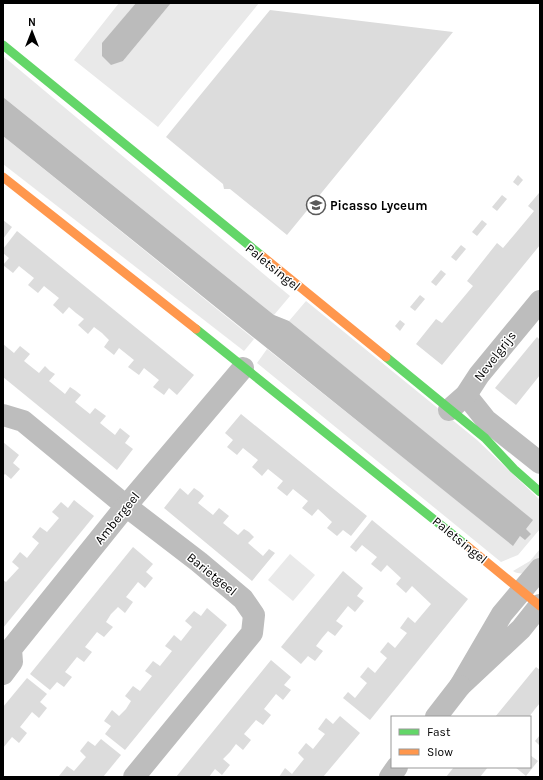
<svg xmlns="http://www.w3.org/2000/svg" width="543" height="780" viewBox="0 0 543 780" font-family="Karla,sans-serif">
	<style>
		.green { fill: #e9e9e9 }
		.water { fill: #bbb }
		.building { fill: #dcdcdc }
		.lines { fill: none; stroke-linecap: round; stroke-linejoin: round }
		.street { stroke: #bdbdbd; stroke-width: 22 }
		.fast { stroke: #63d668; stroke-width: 9 }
		.slow { stroke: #ff974d; stroke-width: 9 }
		.labels { text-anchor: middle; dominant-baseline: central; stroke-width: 3; stroke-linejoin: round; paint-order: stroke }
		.poi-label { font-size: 13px; font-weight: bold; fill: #000; stroke: #fff; text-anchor: start }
		.street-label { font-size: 13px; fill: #000; stroke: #fff }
	</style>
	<rect width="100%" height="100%" fill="#fff"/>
	<!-- green -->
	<g class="green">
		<path d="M119 3H136L103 43 123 61 171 3H259L158 127 74 60Z"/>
		<path d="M3 56 290 296 274 315 3 97Z"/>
		<path d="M3 136 254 339 244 351 3 164Z"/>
		<path d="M306 301 477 440 540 500V529L518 555 501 562 257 363 267 349 513 545 532 520 289 321Z"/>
		<path d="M540 549V561C531 569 525 578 513 571L530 561Z"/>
		<path d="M290 554 315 575 293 601 268 580Z"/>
	</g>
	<!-- water -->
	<g class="water">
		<path d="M136 3H171L123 61 111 65 102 56V43Z"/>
		<path d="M3 97 274 315 289 321 533 520 526 529 531 534 525 540 520 536 513 546 3 136Z"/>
	</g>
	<!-- building -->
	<g class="building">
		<path d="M270 10 453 32 287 235 230 189H224L223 184 166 137Z"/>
		<path d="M518 175 523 180 518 186 513 182Z"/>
		<path d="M539 193 540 194V245L442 365 416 344 436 319 442 323 473 286 467 281 497 243 503 248 514 235 534 211 528 206Z"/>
		<path d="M502 195 507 199 497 211 492 207Z"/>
		<path d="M3 220 12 227 3 239Z"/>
		<path d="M482 220 487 224 477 236 472 232Z"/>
		<path d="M17 231 194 375 177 395 169 388 164 395 153 387 159 380 144 368 139 375 128 367 134 360 119 348 114 355 104 347 109 340 102 333 94 327 88 334 78 325 84 319 76 313 69 307 63 314 53 305 59 298 44 286 38 293 28 285 34 278 19 266 13 273 3 265 9 258 3 253V249Z"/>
		<path d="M461 245 466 249 456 261 451 257Z"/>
		<path d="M441 270 446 274 436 286 431 282Z"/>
		<path d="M420 295 425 299 415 311 410 307Z"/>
		<path d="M400 320 405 324 400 331 395 326Z"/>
		<path d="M537 337 540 340V375L516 405 495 388Z"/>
		<path d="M3 344 14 353 20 346 30 354 24 361 39 373 45 366 50 371 55 374 49 381 65 394 70 387 76 391 81 395 75 402 90 414 95 408 106 416 100 423 115 435 120 428 130 436 125 443 133 449 117 470 3 377Z"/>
		<path d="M241 414 367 516 351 536 343 530 337 536 327 528 332 522 318 509 312 516 302 508 308 501 293 489 287 496 277 488 283 481 268 469 262 476 252 467 258 460 243 448 237 455 227 447 233 440 225 433Z"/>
		<path d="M3 442 19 455 13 463 20 469 11 479 5 474 3 476Z"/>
		<path d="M180 488 188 495 194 488 200 492 204 496 198 503 213 515 219 508 229 516 223 523 238 535 244 529 249 532 254 537 248 543 263 556 269 549 275 553 252 581 164 508Z"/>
		<path d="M74 500 94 516 3 628V580L6 582 19 568 12 562 20 552 27 558 39 543 32 537 40 527 47 532 59 518 52 512 61 502 68 508Z"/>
		<path d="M372 520 468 599 370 720 343 698 348 692 355 698 367 683 360 677 368 667 375 673 387 658 380 652 388 642 395 648 407 633 400 628 408 617 415 623 431 604 412 586 406 593 396 584 401 578 387 565 381 572 371 564 377 557 362 545 356 552 350 547Z"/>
		<path d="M133 547 153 564 146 572 153 578 145 588 138 582 126 597 133 602 125 613 118 607 111 614 106 622 113 627 104 637 97 632 85 647 92 652 84 662 77 657 65 672 72 677 64 687 57 682 50 690 30 674Z"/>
		<path d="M343 571 363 588 357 596 364 601 355 612 348 606 336 621 343 626 335 636 328 631 322 638 316 646 323 651 315 661 308 656 301 664 281 647Z"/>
		<path d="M207 608 227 625 125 750 105 734 111 726 104 721 112 710 119 716 126 709 131 701 125 696 133 686 140 691 152 676 145 671 153 661 160 666 172 651 165 646 174 635 181 641 192 627 185 621 194 611 201 616Z"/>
		<path d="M271 660 291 677 284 685 291 690 283 700 276 694 264 709 271 715 263 725 256 720 244 734 251 740 243 750 236 744 230 752 223 759 230 765 222 775 215 769 209 777H176Z"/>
		<path d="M536 667 540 670V703L535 709 529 717H495Z"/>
		<path d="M27 678 47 694 40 702 47 708 39 718 32 712 20 727 27 733 19 743 12 737 3 748V707Z"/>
		<path d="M340 716 360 733 323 777H279L285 768 292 774 304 759 298 753 306 743 313 749 325 734 318 729 326 718 333 724Z"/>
		<path d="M540 735V746L535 741Z"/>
		<path d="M101 739 121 755 103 777 59 776 67 766 74 771 86 757 80 751 88 741 95 746Z"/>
		<path d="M530 755 538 761 526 776 515 767H530Z"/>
		<path d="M454 767H488L480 777H446Z"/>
	</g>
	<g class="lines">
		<!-- street -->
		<g class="street">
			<path d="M466 395 486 420 540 463"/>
			<path d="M449 410 466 395 479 375 540 301"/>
			<path d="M3 415 23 421 126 506 199 562 243 599 254 615 252 633 134 777"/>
			<path d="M540 569 502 614 460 686 521 629 540 605"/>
			<path d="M3 674 12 662 11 649 126 506 243 368"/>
			<path d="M436 717 460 686"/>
			<path d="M390 777 397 767"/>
		</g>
		<!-- fast -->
		<g class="fast">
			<path d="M3 45 262 256"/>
			<path d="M196 329 467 546"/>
			<path d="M386 357 485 438 514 469 540 492"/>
		</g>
		<!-- slow -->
		<g class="slow">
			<path d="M3 177 196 329"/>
			<path d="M262 256 386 357"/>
			<path d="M467 546 540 606"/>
		</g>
	</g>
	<!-- icons -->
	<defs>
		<g id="school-ring" transform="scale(1)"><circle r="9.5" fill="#fff" stroke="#595959" stroke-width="1.5"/><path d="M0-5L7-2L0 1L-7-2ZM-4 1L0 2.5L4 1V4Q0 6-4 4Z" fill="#595959"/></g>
	</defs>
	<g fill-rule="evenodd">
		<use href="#school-ring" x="316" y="205"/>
	</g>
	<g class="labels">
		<!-- poi labels -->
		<g class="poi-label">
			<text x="330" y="205">Picasso Lyceum</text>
		</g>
		<!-- street labels -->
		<g class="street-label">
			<text transform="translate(273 267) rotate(39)">Paletsingel</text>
			<text transform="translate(495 356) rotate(-52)">Nevelgrijs</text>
			<text transform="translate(117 518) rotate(-51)">Ambergeel</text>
			<text transform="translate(460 540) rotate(39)">Paletsingel</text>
			<text transform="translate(212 574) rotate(39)">Barietgeel</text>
		</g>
	</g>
	<!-- border -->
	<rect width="543" height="780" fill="none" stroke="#000000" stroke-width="8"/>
	<!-- legend -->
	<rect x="391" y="716" width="140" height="52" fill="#ffffff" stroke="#999999"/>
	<rect x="399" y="729" width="20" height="6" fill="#63d668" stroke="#999999"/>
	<text x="427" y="736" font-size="12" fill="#000000">Fast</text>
	<rect x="399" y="749" width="20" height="6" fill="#ff974d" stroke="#999999"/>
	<text x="427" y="756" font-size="12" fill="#000000">Slow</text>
	<!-- north arrow -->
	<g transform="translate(32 32)" stroke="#ffffff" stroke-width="3" paint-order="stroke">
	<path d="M0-3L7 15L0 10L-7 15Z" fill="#000000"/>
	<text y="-6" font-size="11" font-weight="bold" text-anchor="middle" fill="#000000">N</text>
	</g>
</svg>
